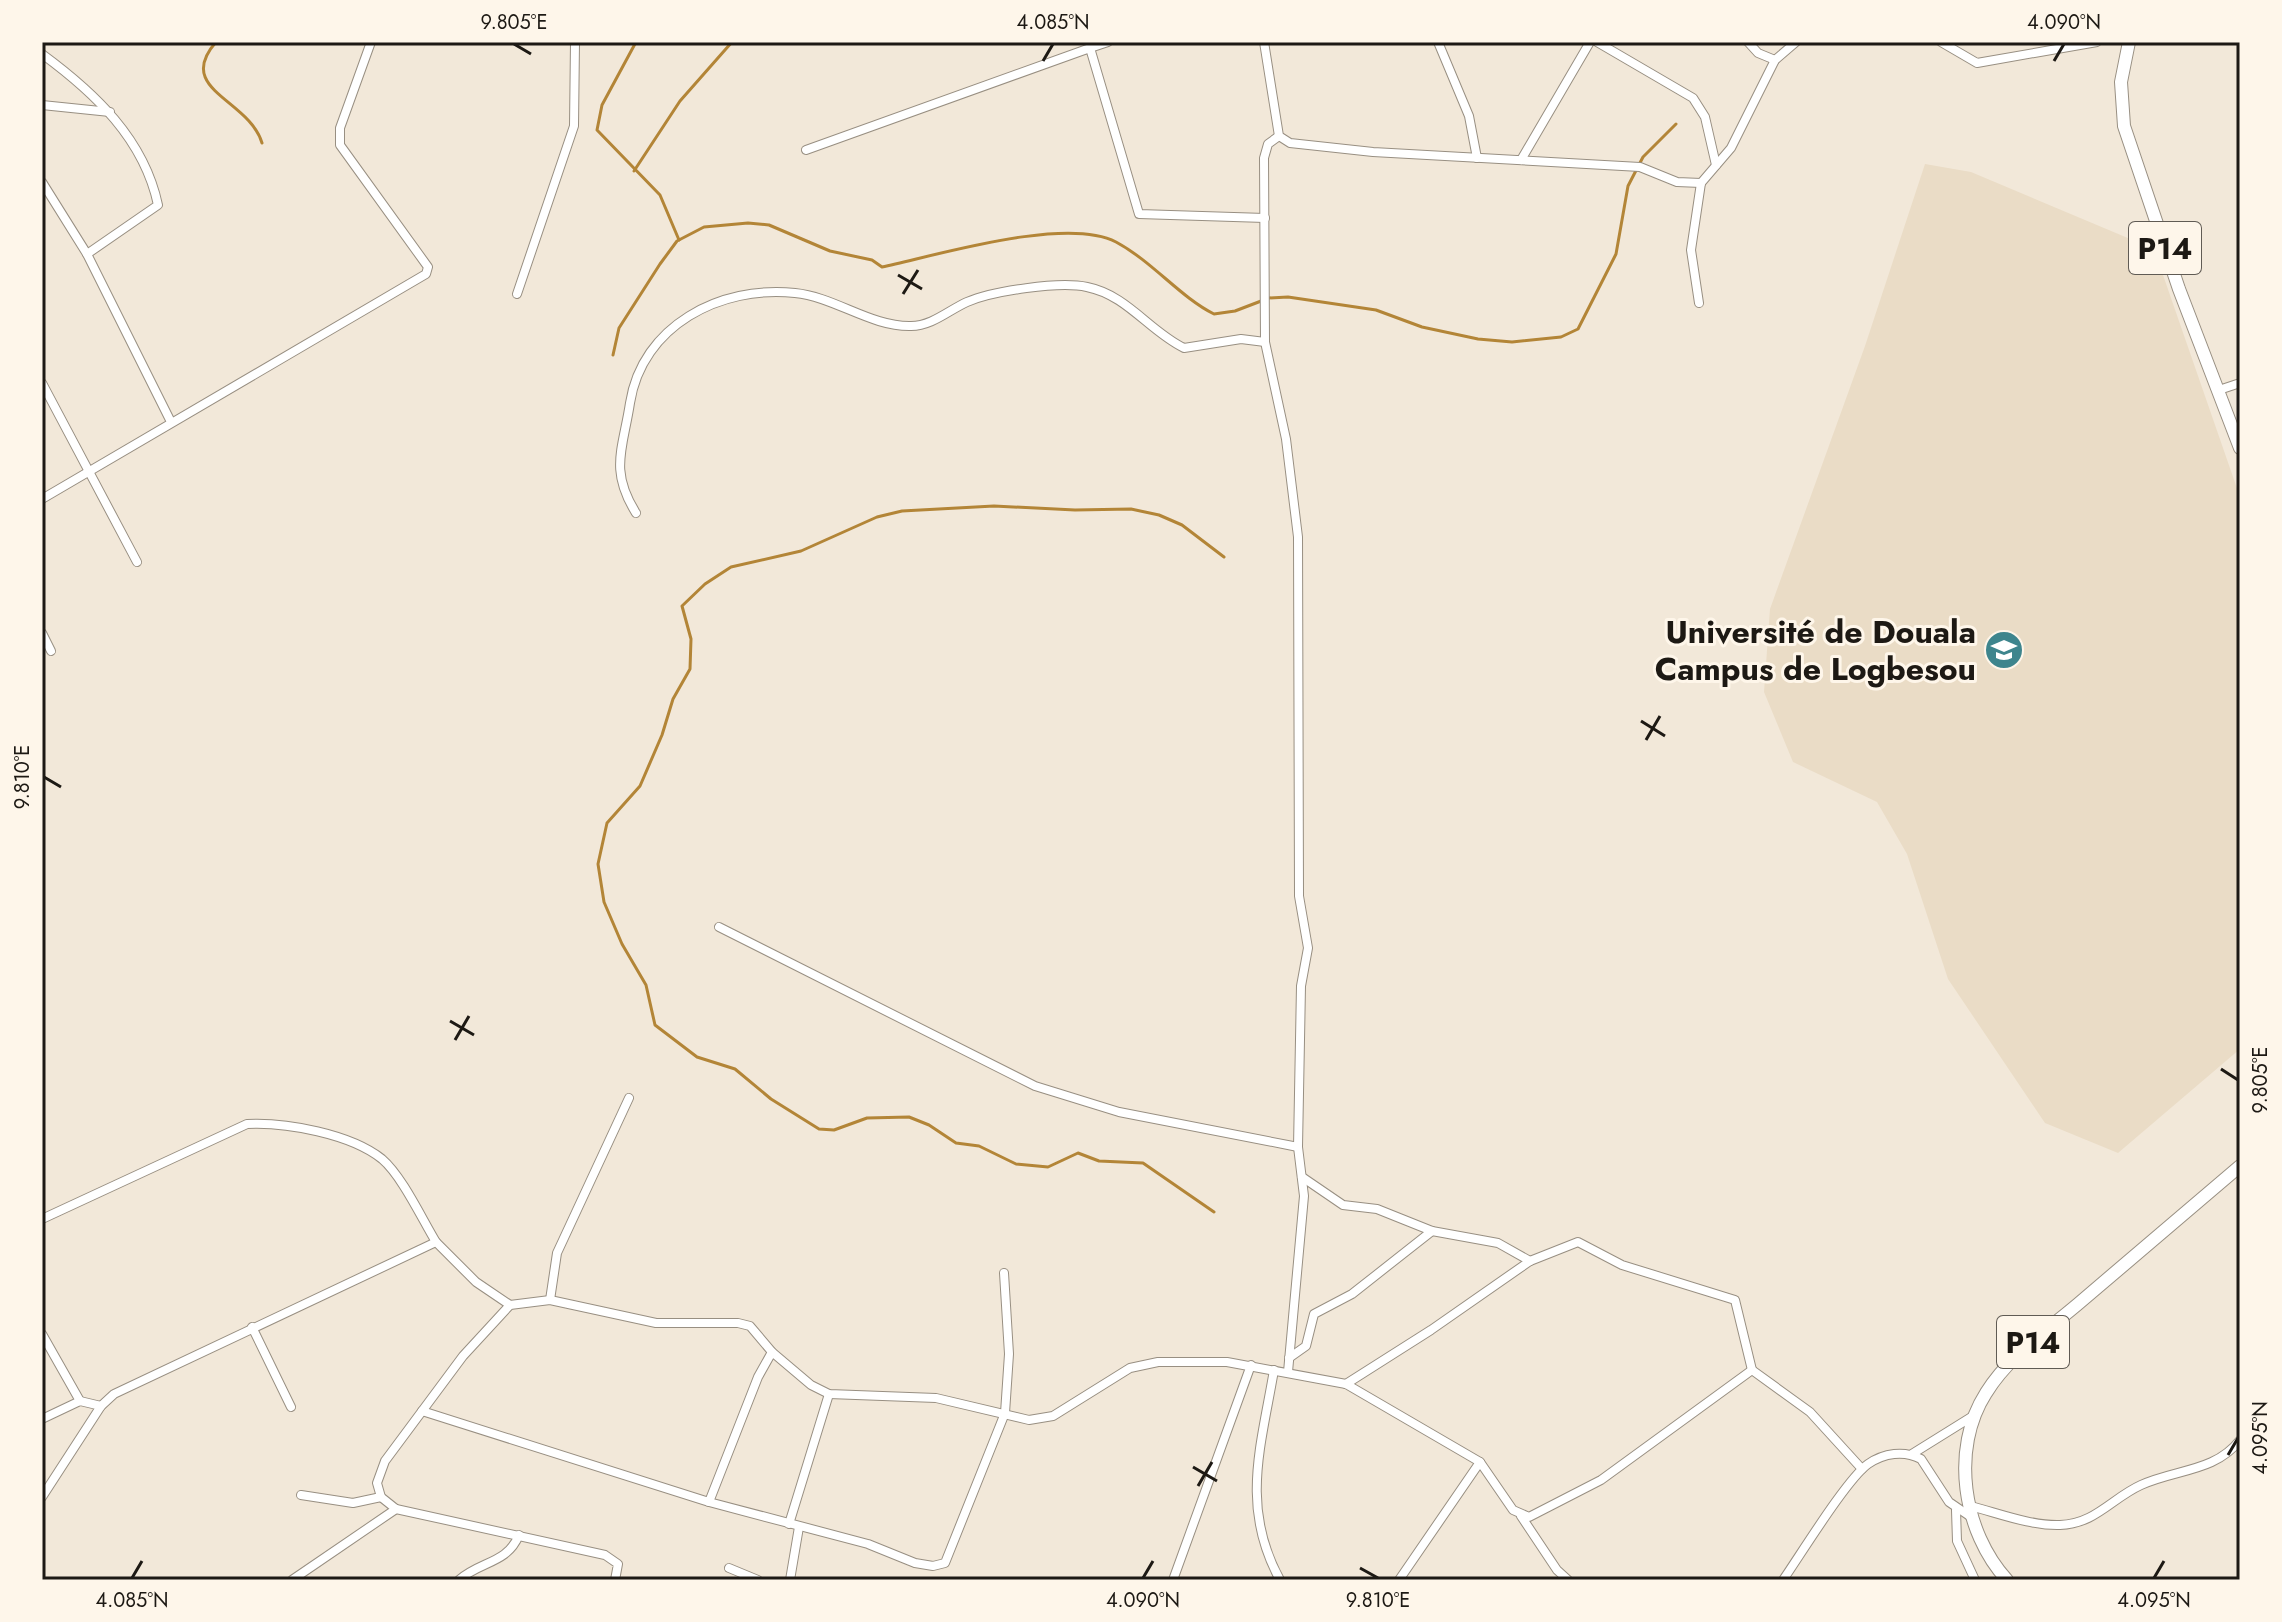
<svg xmlns="http://www.w3.org/2000/svg" width="2282" height="1622" viewBox="0 0 2282 1622" font-family="Jost,sans-serif">
	<style>
		.built { fill: #eadcc6 }
		.lines { fill: none; stroke-linecap: round; stroke-linejoin: round }
		.stream { stroke: #b38537; stroke-width: 3 }
		.minor-casing { stroke: #988f82; stroke-width: 10 }
		.primary-casing { stroke: #988f82; stroke-width: 14 }
		.minor { stroke: #fff; stroke-width: 8 }
		.primary { stroke: #fff; stroke-width: 12 }
		.ticks { fill: none; stroke: #1d1914; stroke-width: 3 }
		.labels { text-anchor: middle; dominant-baseline: central; stroke-width: 6; stroke-linejoin: round; paint-order: stroke }
		.shield { fill: #fef6ea; stroke: #605b54; stroke-width: 2 }
		.shield-label { font-size: 30px; font-weight: bold; fill: #1d1914 }
		.poi-label { font-size: 32px; font-weight: bold; fill: #1d1914; stroke: #fef6ea; text-anchor: end }
		.neatline { fill: none; stroke: #1d1914; stroke-width: 3 }
		.ticks-label { font-size: 20px; text-anchor: middle; fill: #1d1914 }
	</style>
	<rect width="100%" height="100%" fill="#f2e8d9"/>
	<!-- built -->
	<path class="built" d="M1925 164 1971 172 2154 249 2240 497V1049L2118 1153 2045 1123 1948 979 1907 854 1877 802 1793 762 1764 692 1770 609 1865 346Z"/>
	<g class="lines">
		<!-- stream -->
		<g class="stream">
			<path d="M216 42C174 90 249 99 262 143"/>
			<path d="M636 42 602 105 597 130 660 195 679 240"/>
			<path d="M634 171 680 101 732 42"/>
			<path d="M613 355 619 328 660 264 677 241 704 227 748 223 769 225 830 251 872 260 882 267C938 255 1066 216 1116 242 1153 262 1180 297 1214 314L1235 311 1269 298 1288 297 1376 310 1422 327 1478 339 1512 342 1561 337 1578 329 1616 254 1628 186 1643 157 1676 124"/>
			<path d="M1214 1212 1143 1163 1099 1161 1078 1153 1048 1167 1016 1164 979 1146 956 1143 929 1125 909 1117 867 1118 834 1130 819 1129 771 1099 735 1069 697 1057 655 1025 646 985 622 944 604 902 598 864 607 823 640 786 662 735 673 699 690 669 691 639 682 606 705 584 731 567 801 551 877 517 902 511 994 506 1075 510 1131 509 1159 515 1182 525 1224 557"/>
		</g>
		<!-- minor casing -->
		<g class="minor-casing">
			<g id="minor">
				<path d="M1264 42 1279 136 1290 143 1373 152 1640 167 1677 182 1701 183"/>
				<path d="M1438 42 1469 116 1477 158"/>
				<path d="M1597 42 1693 98 1705 117 1716 165"/>
				<path d="M1748 42 1758 53 1775 60"/>
				<path d="M1941 42 1977 63 2097 42"/>
				<path d="M1090 48 1108 42"/>
				<path d="M42 54C95 93 144 139 158 205L87 254"/>
				<path d="M42 105 110 112"/>
				<path d="M1279 136 1268 144 1264 158 1265 342 1286 439 1298 537 1299 896 1308 948 1301 986 1298 1147 1304 1196 1288 1372"/>
				<path d="M806 150 1090 48 1139 214 1265 218"/>
				<path d="M1521 160 1590 42"/>
				<path d="M42 182 87 254 171 422"/>
				<path d="M517 294 574 126 575 42"/>
				<path d="M1699 303 1691 250 1701 183 1731 148 1775 60 1796 42"/>
				<path d="M42 383 137 562"/>
				<path d="M2219 390 2240 383"/>
				<path d="M42 499 426 274 428 267 340 145V128L371 42"/>
				<path d="M636 513C609 470 623 449 630 403 642 326 720 285 795 293 835 297 871 327 911 326 932 326 949 310 967 302 993 291 1059 281 1087 287 1127 295 1149 331 1184 348L1241 339 1265 342"/>
				<path d="M42 633 51 651"/>
				<path d="M719 927 1035 1086 1119 1112 1298 1147"/>
				<path d="M1302 1177 1343 1205 1377 1209 1432 1231 1498 1243 1530 1261"/>
				<path d="M42 1219 247 1124C286 1122 351 1134 382 1159 402 1176 422 1219 436 1242"/>
				<path d="M550 1300 557 1253 629 1098"/>
				<path d="M252 1327 291 1407"/>
				<path d="M42 1334 80 1401"/>
				<path d="M1289 1358 1306 1346 1314 1314 1352 1294 1432 1231"/>
				<path d="M1274 1370C1261 1447 1240 1507 1280 1580"/>
				<path d="M1346 1384 1431 1330 1530 1261 1578 1242 1622 1265 1735 1300 1752 1370"/>
				<path d="M422 1411 709 1502 758 1377 772 1352"/>
				<path d="M42 1419 80 1401 101 1406"/>
				<path d="M1912 1454 1973 1416"/>
				<path d="M301 1495 353 1503 381 1497"/>
				<path d="M42 1497 101 1406 114 1394 436 1242 476 1282 510 1305"/>
				<path d="M709 1502 868 1544 915 1563 933 1566 945 1563 1005 1413 1009 1354 1004 1273"/>
				<path d="M1970 1506C1998 1513 2031 1526 2060 1525 2095 1524 2112 1498 2141 1485 2176 1469 2215 1472 2240 1440"/>
				<path d="M1956 1510 1957 1541 1975 1580"/>
				<path d="M1521 1516 1557 1570 1568 1580"/>
				<path d="M789 1524 829 1394"/>
				<path d="M729 1568 758 1580"/>
				<path d="M292 1580 396 1509"/>
				<path d="M459 1580C480 1561 507 1564 519 1535"/>
				<path d="M615 1580 618 1564 605 1555 396 1509 381 1497 377 1483 385 1461 463 1356 510 1305 550 1300 656 1323H738L750 1326 772 1352 811 1385 829 1394 936 1398 1029 1420 1053 1416 1130 1368 1158 1362H1227L1346 1384 1480 1462 1513 1510 1529 1517 1601 1480 1752 1370 1810 1412 1862 1469"/>
				<path d="M790 1580 799 1527"/>
				<path d="M1173 1580 1251 1365"/>
				<path d="M1399 1580 1480 1462"/>
				<path d="M1783 1580C1801 1554 1847 1479 1868 1464 1884 1453 1904 1450 1921 1459L1949 1502 1971 1517"/>
			</g>
		</g>
		<!-- primary casing -->
		<g class="primary-casing">
			<g id="primary">
				<path d="M2129 42 2121 82 2124 126 2179 289 2240 448"/>
				<path d="M2007 1580C1963 1532 1950 1449 1986 1393 2008 1357 2046 1331 2078 1304 2132 1258 2186 1212 2240 1166"/>
			</g>
		</g>
		<!-- minor -->
		<use href="#minor" class="minor"/>
		<!-- primary -->
		<use href="#primary" class="primary"/>
	</g>
	<!-- ticks -->
	<path class="ticks" d="M514 44 531 54M1043 61 1053 44M2054 61 2064 44M898 275 922 289M903 294 918 270M1641 721 1665 736M1646 740 1660 716M44 777 61 787M450 1021 474 1035M455 1040 469 1016M2221 1069 2238 1080M2228 1455 2238 1438M1193 1467 1217 1481M1198 1486 1212 1462M1360 1568 1378 1578M132 1578 142 1561M1143 1578 1153 1561M2154 1578 2164 1561"/>
	<!-- icons -->
	<defs>
		<g id="university-disc" transform="scale(2)"><circle r="9.5" fill="#3e858d" stroke="#fef6ea"/><path d="M0-5L7-2L0 1L-7-2ZM-4 1L0 2.5L4 1V4Q0 6-4 4Z" fill="#fff"/></g>
	</defs>
	<g fill-rule="evenodd">
		<use href="#university-disc" x="2004" y="650"/>
	</g>
	<g class="labels">
		<!-- shield labels -->
		<g class="shield">
			<rect x="2129" y="222" width="72" height="52" rx="6"/>
			<rect x="1997" y="1316" width="72" height="52" rx="6"/>
		</g>
		<g class="shield-label">
			<text x="2165" y="248">P14</text>
			<text x="2033" y="1342">P14</text>
		</g>
		<!-- poi labels -->
		<g class="poi-label">
			<text x="1976" y="632">Université de Douala<tspan x="1976" dy="37">Campus de Logbesou</tspan></text>
		</g>
	</g>
	<!-- border -->
	<rect width="2282" height="1622" fill="none" stroke="#fef6ea" stroke-width="88"/>
	<rect x="44" y="44" width="2194" height="1534" class="neatline"/>
	<g class="ticks-label">
		<text x="514" y="29">9.805°E</text>
		<text x="1053" y="29">4.085°N</text>
		<text x="2064" y="29">4.090°N</text>
		<text transform="translate(22 777) rotate(-90)" y="7">9.810°E</text>
		<text transform="translate(2260 1080) rotate(-90)" y="7">9.805°E</text>
		<text transform="translate(2260 1438) rotate(-90)" y="7">4.095°N</text>
		<text x="132" y="1607">4.085°N</text>
		<text x="1143" y="1607">4.090°N</text>
		<text x="1378" y="1607">9.810°E</text>
		<text x="2154" y="1607">4.095°N</text>
	</g>
</svg>
